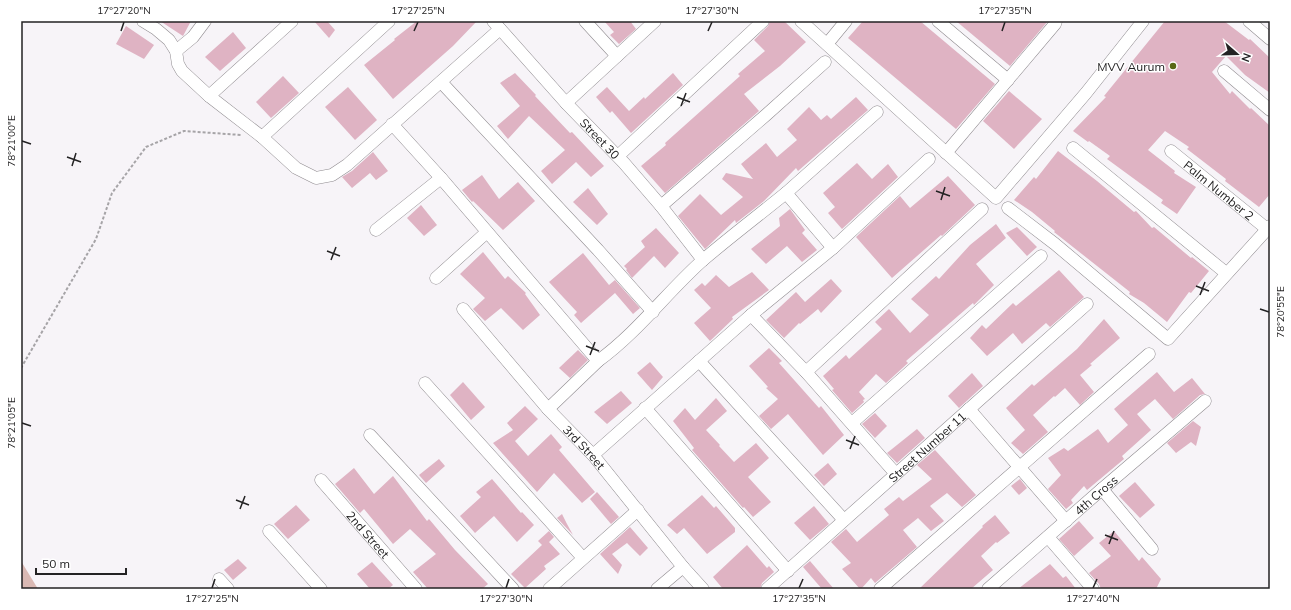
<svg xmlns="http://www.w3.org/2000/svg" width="1291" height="610" viewBox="0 0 1291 610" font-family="Mulish,sans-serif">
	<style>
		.green { fill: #dab9b4 }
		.building { fill: #dfb3c3 }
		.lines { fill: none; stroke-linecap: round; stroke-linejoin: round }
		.street-casing { stroke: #8f8b8f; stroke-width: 13 }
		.path { stroke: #a6a4a7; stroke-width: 2; stroke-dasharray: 3 2; stroke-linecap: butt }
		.street { stroke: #fff; stroke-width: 12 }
		.ticks { fill: none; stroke: #232223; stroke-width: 1.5 }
		.poi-dot { fill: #586915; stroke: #fff; stroke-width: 1.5 }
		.labels { text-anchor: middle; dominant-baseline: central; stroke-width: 3; stroke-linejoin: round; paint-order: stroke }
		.poi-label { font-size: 12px; fill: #232223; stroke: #fff; text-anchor: end }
		.street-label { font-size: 12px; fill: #232223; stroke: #fff }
		.neatline { fill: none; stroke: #232223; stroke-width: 1.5 }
		.ticks-label { font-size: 10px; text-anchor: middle; fill: #232223 }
	</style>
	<rect width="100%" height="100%" fill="#f7f4f8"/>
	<!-- green -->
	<path class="green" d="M21 561 38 589H21Z"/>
	<!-- building -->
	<g class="building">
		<path d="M160 21H191L183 36Z"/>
		<path d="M314 21H327L335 30 329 38Z"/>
		<path d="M417 21H477L453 46 393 99 364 65 395 40 394 39Z"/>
		<path d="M604 21H630L636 29 619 44 610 35 614 32Z"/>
		<path d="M770 21H784L806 42 780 66 744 94 759 111 665 193 641 166 666 145 665 143 740 76 738 74 765 51 754 40 768 26Z"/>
		<path d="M863 21H920L995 84 956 129 848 38Z"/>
		<path d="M956 21H1048L1010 66Z"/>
		<path d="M1165 21H1224L1249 40 1250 39 1270 58V93L1245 75 1226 56 1212 72 1230 94 1232 91 1250 109 1251 108 1270 126V194L1259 207 1225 181 1226 179 1187 149 1189 147 1165 131 1148 150 1175 171 1174 173 1196 187 1177 214 1161 203 1163 200 1107 159 1110 156 1089 141 1088 142 1073 131 1106 97 1104 96Z"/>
		<path d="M126 26 154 45 144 59 116 44Z"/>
		<path d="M233 32 246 48 220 71 205 57Z"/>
		<path d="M515 73 536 95 535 96 570 133 572 132 604 166 591 177 576 162 552 184 541 171 565 150 529 116 508 139 497 126 520 106 500 83Z"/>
		<path d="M673 73 683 85 631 133 612 111 610 113 596 97 607 87 629 111 644 97 645 99Z"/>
		<path d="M283 76 299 93 271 118 256 102Z"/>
		<path d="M348 87 377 120 355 140 325 107Z"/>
		<path d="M1009 91 1042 119 1014 149 983 121Z"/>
		<path d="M856 97 868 110 798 171 796 168 764 201 736 223 735 220 705 249 678 216 700 194 721 215 743 197 722 179 726 173 753 179 741 164 766 143 777 157 797 140 787 129 809 107 821 120 827 115 831 119Z"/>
		<path d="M1058 151 1097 181 1134 212 1136 211 1152 228 1154 227 1191 258 1192 257 1209 271 1191 293 1189 292 1167 322 1144 303 1129 294 1130 292 1054 232 1055 231 1032 212 1014 200 1034 177 1036 179Z"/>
		<path d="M373 152 388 171 376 180 370 173 352 188 342 177 352 171Z"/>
		<path d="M857 163 872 179 888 164 898 177 842 229 828 213 835 207 823 193Z"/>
		<path d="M482 175 499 199 518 182 535 201 503 230 473 201 472 202 462 190Z"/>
		<path d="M948 176 975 205 942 236 941 235 892 278 856 237 900 196 910 208Z"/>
		<path d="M588 188 608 214 597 225 573 202Z"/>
		<path d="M421 205 437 225 424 236 407 218Z"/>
		<path d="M790 209 805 230 802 233 817 250 802 262 787 246 766 264 751 249 780 226 779 218Z"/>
		<path d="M996 224 1006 238 976 264 994 285 974 305 973 303 906 361 908 363 886 383 876 374 859 392 865 399 863 400 864 402 852 413 832 390 834 389 823 376 846 355 849 359 882 329 875 322 889 309 910 333 929 315 911 299 936 276 939 279 970 245Z"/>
		<path d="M1017 227 1037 247 1027 256 1006 233Z"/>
		<path d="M656 228 679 253 665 268 654 256 632 278 626 270 627 269 624 266 645 247 641 241Z"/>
		<path d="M483 252 505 279 508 276 526 293 525 294 540 315 523 330 501 308 485 321 473 309 485 298 460 274Z"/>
		<path d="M583 253 609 285 615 280 640 308 633 314 615 293 581 323 574 315 577 312 549 282Z"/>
		<path d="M1059 270 1084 297 1050 327 1046 323 1022 344 1013 333 987 356 970 338 982 325 986 329 1013 303 1016 306Z"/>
		<path d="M752 272 769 290 732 317 733 319 710 341 694 323 711 308 694 290 702 283 705 286 716 275 729 287Z"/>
		<path d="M831 279 842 291 821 313 818 309 800 324 799 323 784 338 766 320 796 292 805 302Z"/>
		<path d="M1104 319 1120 338 1090 364 1092 365 1080 375 1094 392 1080 405 1065 388 1055 397 1054 396 1033 415 1048 432 1023 454 1011 443 1025 430 1006 408 1032 384 1034 386 1077 349Z"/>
		<path d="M769 348 782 361 779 363 819 408 821 406 844 435 823 455 788 414 771 429 759 416 778 399 766 388 768 387 749 366Z"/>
		<path d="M578 350 588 360 570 378 559 368Z"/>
		<path d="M650 362 663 377 652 390 637 373Z"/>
		<path d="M1157 372 1174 392 1192 378 1205 394 1200 395 1173 419 1155 399 1137 414 1151 430 1122 456 1124 459 1087 490 1084 486 1071 500 1073 503 1066 509 1048 489 1061 475 1048 458 1064 448 1068 451 1098 429 1108 443 1128 425 1114 409Z"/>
		<path d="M972 373 983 386 959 408 948 396Z"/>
		<path d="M463 382 485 407 471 420 450 395Z"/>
		<path d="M621 391 632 403 607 424 594 412Z"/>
		<path d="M716 398 727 411 706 430 720 445 719 446 734 462 756 443 769 458 748 477 771 502 753 517 744 507 743 508 692 450 694 448 673 421 685 408 695 420Z"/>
		<path d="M525 406 538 419 515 441 528 456 551 434 562 447 559 450 595 492 582 503 554 473 537 492 493 443 513 430 507 423Z"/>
		<path d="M875 413 887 426 875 438 862 424Z"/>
		<path d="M1193 421 1201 427 1196 446 1191 442 1176 453 1167 443Z"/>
		<path d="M917 429 925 438 897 463 887 453Z"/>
		<path d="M935 450 976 495 962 507 947 493 930 506 944 521 931 531 918 518 903 530 917 547 875 583 871 578 861 589H860L842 569 851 563 831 542 846 529 857 542 889 515 884 509 899 497 903 501 932 479 917 465Z"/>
		<path d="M439 459 445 466 426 483 419 475Z"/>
		<path d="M828 463 837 474 824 486 814 475Z"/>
		<path d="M354 468 374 494 393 476 427 521 429 519 455 550 488 584 482 589H428L413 572 436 554 410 529 393 544 364 509 360 513 335 484Z"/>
		<path d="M492 479 521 513 522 512 534 525 517 542 494 516 475 533 460 516 481 497 476 492Z"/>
		<path d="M1020 479 1027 488 1019 495 1011 486Z"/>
		<path d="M1135 482 1155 505 1140 518 1119 496Z"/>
		<path d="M597 492 619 517 611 524 590 499Z"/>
		<path d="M702 495 714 508 716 506 735 528V532L707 554 684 528 677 534 667 525Z"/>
		<path d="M296 505 310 520 288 539 274 524Z"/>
		<path d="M814 506 829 524 810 540 794 523Z"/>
		<path d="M562 514 567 524 573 535 557 518Z"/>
		<path d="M995 515 1010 533 997 543 996 542 981 556 993 570 971 589H919L983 527 982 526Z"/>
		<path d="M1079 521 1094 538 1074 556 1059 539Z"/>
		<path d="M630 527 648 548 640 556 627 543 612 554 622 565 618 574 600 554Z"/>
		<path d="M549 531 554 537 549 542 560 554 544 566 546 569 525 588 511 574 542 545 538 541Z"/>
		<path d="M1114 531 1139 561 1142 557 1161 579 1156 589H1101L1099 584 1089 573 1111 556 1099 543Z"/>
		<path d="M747 545 767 568 769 566 774 572 762 583 760 589H723L713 577Z"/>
		<path d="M238 559 247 568 233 580 224 570Z"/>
		<path d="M810 561 834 589H822L803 567Z"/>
		<path d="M372 562 393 585 388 589H370L357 574Z"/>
		<path d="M1050 564 1063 578 1066 576 1076 589H1018Z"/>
	</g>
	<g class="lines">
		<!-- street casing -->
		<g class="street-casing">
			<g id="street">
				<path d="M143 21 156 29 169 40 176 51 178 64 182 71 209 96 262 137 296 168 316 178 332 175 347 165 500 29"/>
				<path id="s1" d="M493 21 566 103 624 163 661 206 703 260"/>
				<path d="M585 21 617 56"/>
				<path d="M801 21 996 198 1086 93 1143 21"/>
				<path d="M938 21 1008 80"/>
				<path d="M1249 21 1270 39"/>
				<path d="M827 44 846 21"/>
				<path d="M176 51 193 37 205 21"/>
				<path d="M1224 71 1270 110"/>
				<path d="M441 82 598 250 653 312"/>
				<path d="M209 96 292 21"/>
				<path d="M566 103 655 21"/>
				<path d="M392 124 441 178 598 361C638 332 667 292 703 260 730 237 759 215 786 193L833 248"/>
				<path d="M262 137 389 21"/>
				<path d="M1073 148 1226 273"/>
				<path id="s2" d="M1171 151 1267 229"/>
				<path d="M946 153 1055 24 1056 21"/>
				<path d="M618 156 763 21"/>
				<path d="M786 193 877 112"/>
				<path d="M661 206 766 115 825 62"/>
				<path d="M1008 208 1055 244 1168 339 1270 226"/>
				<path d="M376 230 441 178"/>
				<path d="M436 278 487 232"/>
				<path id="s3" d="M463 309 548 409 593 455 683 567 703 589"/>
				<path d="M751 315 806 372 896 474"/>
				<path d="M699 361 844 520"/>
				<path d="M806 372 982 209"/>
				<path d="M425 383 583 558"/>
				<path d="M645 408 788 571"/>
				<path d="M548 409 598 361"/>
				<path d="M969 409 1066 521"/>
				<path d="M852 423 1041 256"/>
				<path d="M370 435 513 589"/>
				<path d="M593 455 751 315 833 248 929 159"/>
				<path id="s4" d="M321 480 416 589"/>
				<path d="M1102 489 1152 549"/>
				<path d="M269 531 321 589"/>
				<path d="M1048 537 1093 589"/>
				<path d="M219 579 228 589"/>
				<path d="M549 589 638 510"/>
				<path d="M657 589 683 567"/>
				<path id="s5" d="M767 589 1087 304"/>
				<path d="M880 589 1149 354"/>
				<path id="s6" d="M988 589 1102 489 1205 401"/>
			</g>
		</g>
		<!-- path -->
		<path class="path" d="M21 368 96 239 112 193 146 147 184 131 241 135"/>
		<!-- street -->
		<use href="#street" class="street"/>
	</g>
	<!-- ticks -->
	<path class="ticks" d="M121 31 124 22M414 31 418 22M708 31 712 22M1002 31 1005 22M677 97 690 102M681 106 686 93M22 141 31 144M67 157 81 162M72 166 76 153M936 191 950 196M941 200 945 187M327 251 340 256M331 260 336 247M1196 286 1209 291M1200 295 1205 282M1260 309 1269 312M586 346 599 351M590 355 595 342M22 423 31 426M846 440 859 445M850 449 855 436M236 500 249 505M240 509 245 496M1105 535 1118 540M1109 544 1114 531M212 588 215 579M506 588 509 579M799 588 803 579M1093 588 1097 579"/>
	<!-- markers -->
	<circle class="poi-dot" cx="1173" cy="66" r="4"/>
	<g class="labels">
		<!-- poi labels -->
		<g class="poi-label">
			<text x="1165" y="66">MVV Aurum</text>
		</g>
		<!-- street labels -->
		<g class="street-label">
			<text stroke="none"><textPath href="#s1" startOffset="159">Street 30</textPath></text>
			<text stroke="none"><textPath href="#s2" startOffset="62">Palm Number 2</textPath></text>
			<text stroke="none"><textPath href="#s5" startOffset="214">Street Number 11</textPath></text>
			<text stroke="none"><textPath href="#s3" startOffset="184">3rd Street</textPath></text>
			<text stroke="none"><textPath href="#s6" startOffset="143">4th Cross</textPath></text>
			<text stroke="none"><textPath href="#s4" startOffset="72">2nd Street</textPath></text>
		</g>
	</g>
	<!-- border -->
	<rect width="1291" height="610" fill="none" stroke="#ffffff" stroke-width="44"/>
	<!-- north arrow -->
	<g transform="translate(1237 54) rotate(110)" stroke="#ffffff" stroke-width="3" paint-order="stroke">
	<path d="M0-3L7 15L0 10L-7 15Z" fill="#232223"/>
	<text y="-6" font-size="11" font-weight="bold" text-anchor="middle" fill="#232223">N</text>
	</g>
	<!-- scale -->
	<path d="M36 568v6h90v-6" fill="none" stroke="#232223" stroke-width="2"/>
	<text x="42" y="568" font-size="12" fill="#232223" stroke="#ffffff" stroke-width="3" paint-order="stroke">50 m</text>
	<rect x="22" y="22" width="1247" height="566" class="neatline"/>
	<g class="ticks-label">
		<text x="124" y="14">17°27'20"N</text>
		<text x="418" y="14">17°27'25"N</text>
		<text x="712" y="14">17°27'30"N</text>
		<text x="1005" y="14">17°27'35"N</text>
		<text transform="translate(11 141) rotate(-90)" y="4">78°21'00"E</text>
		<text transform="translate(1280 312) rotate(-90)" y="4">78°20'55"E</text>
		<text transform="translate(11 423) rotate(-90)" y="4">78°21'05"E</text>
		<text x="212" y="602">17°27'25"N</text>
		<text x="506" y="602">17°27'30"N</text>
		<text x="799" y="602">17°27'35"N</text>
		<text x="1093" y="602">17°27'40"N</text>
	</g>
</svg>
